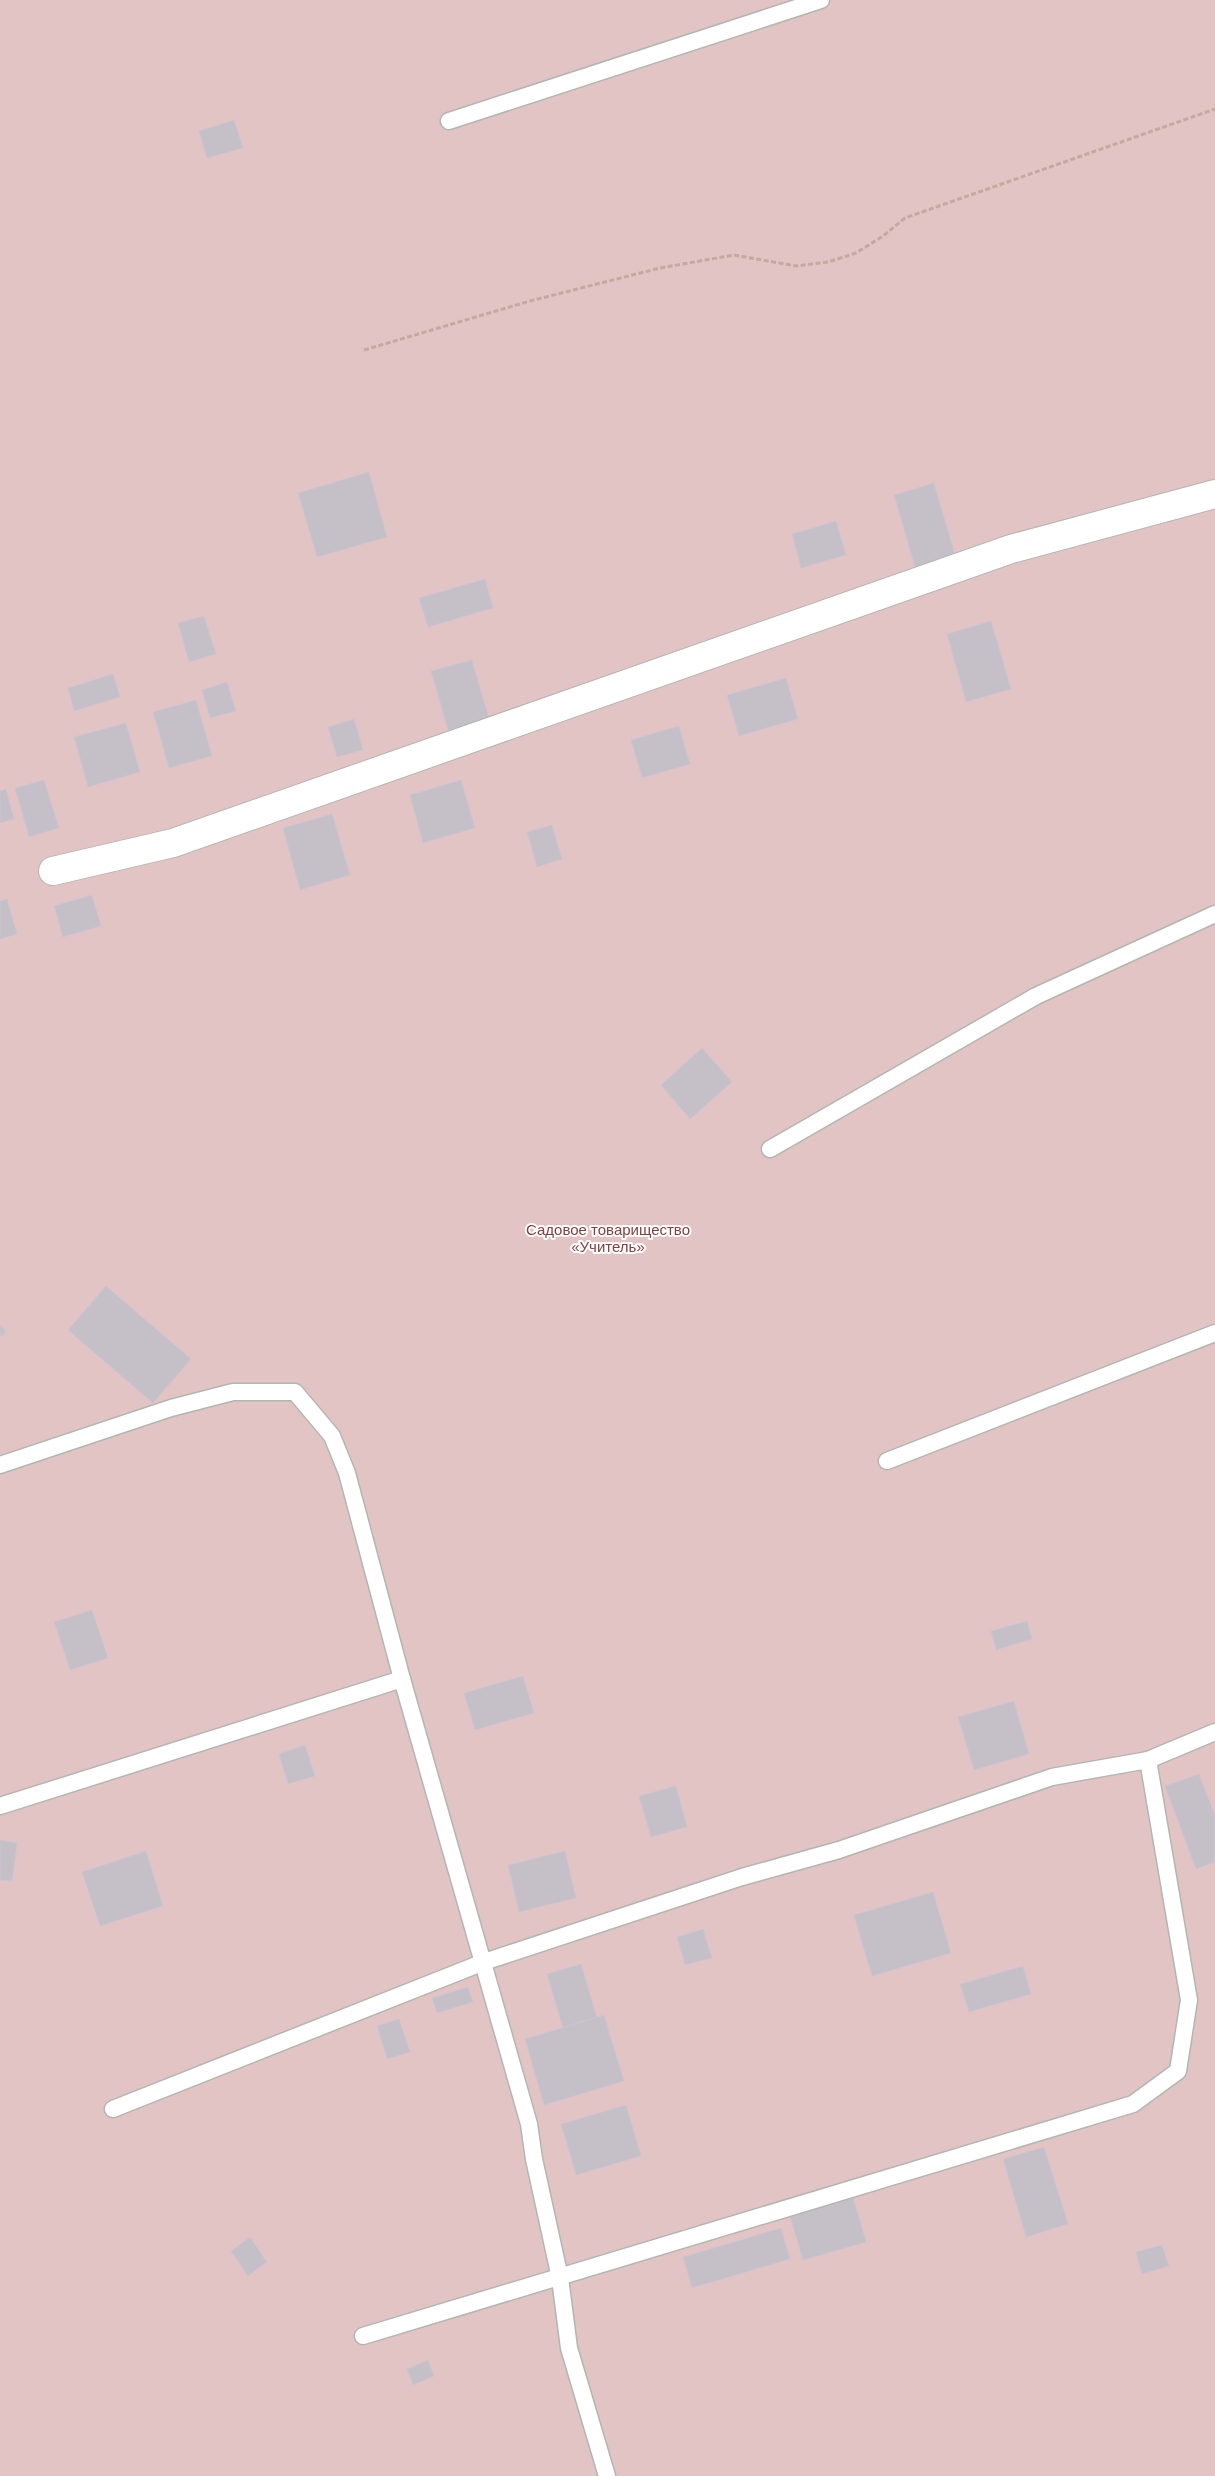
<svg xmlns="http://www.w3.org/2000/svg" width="1215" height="2476" viewBox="0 0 1215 2476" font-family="Helvetica,sans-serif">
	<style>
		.green { fill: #e3c4c4 }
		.building { fill: #c5c0c7; stroke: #cec4d2 }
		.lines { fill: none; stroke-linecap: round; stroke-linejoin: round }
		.lane-casing { stroke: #b2b6b1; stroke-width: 19 }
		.street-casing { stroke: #b2b6b1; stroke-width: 30 }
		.path { stroke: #c3a99e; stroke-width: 3; stroke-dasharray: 5 2.5; stroke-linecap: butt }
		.lane { stroke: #fff; stroke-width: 16 }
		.street { stroke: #fff; stroke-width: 28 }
		.labels { text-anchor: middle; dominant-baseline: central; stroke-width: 4; stroke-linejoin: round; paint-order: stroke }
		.park-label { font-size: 15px; fill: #82413e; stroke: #fff }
	</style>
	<rect width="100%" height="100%" fill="#ece5ee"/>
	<!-- green -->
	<rect class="green" x="0" y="0" width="1215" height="2476"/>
	<!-- building -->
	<g class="building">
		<path d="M234 120 243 148 207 158 199 131Z"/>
		<path d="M369 472 387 537 317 557 298 493Z"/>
		<path d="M934 483 955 555 915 567 894 495Z"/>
		<path d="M836 521 846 555 801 568 792 534Z"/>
		<path d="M485 579 493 608 428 627 419 598Z"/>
		<path d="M204 616 216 654 189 662 178 623Z"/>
		<path d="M991 621 1011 689 966 702 947 634Z"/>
		<path d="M472 660 489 719 448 730 431 671Z"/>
		<path d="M113 674 120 697 74 711 68 688Z"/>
		<path d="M786 678 798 719 739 736 727 695Z"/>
		<path d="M227 682 236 711 210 718 202 690Z"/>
		<path d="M196 700 212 756 169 768 153 712Z"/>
		<path d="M354 719 363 750 337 757 328 727Z"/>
		<path d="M126 723 140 772 88 787 74 737Z"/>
		<path d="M679 726 690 764 642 778 631 740Z"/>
		<path d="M44 780 59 828 29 837 15 788Z"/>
		<path d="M461 780 475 828 423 843 410 795Z"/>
		<path d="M6 789 14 819 0 823V791Z"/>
		<path d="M332 814 350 875 300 890 283 828Z"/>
		<path d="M552 825 562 859 537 867 527 832Z"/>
		<path d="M92 895 101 926 63 937 54 906Z"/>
		<path d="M7 899 17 934 0 939V901Z"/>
		<path d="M702 1048 732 1082 690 1119 661 1085Z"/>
		<path d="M106 1286 191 1359 153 1403 68 1330Z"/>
		<path d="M0 1325 6 1332 0 1337Z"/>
		<path d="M92 1610 108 1658 70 1670 54 1622Z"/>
		<path d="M1027 1621 1032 1639 996 1650 991 1631Z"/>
		<path d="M523 1676 534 1713 475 1730 464 1693Z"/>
		<path d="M1014 1701 1029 1754 974 1770 958 1717Z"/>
		<path d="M305 1745 315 1776 288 1784 279 1754Z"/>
		<path d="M1199 1774 1215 1816V1862L1196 1869 1165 1786Z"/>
		<path d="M676 1786 687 1827 651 1837 639 1796Z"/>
		<path d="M0 1840 17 1843 12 1881 0 1880Z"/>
		<path d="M146 1851 163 1906 100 1926 82 1872Z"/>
		<path d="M565 1851 576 1898 519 1912 508 1865Z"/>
		<path d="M933 1892 951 1953 872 1976 854 1915Z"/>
		<path d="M703 1929 712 1958 685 1965 677 1937Z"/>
		<path d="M581 1964 597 2018 563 2028 547 1974Z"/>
		<path d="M1023 1966 1031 1994 969 2012 960 1984Z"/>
		<path d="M468 1987 473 2002 437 2013 432 1998Z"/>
		<path d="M604 2015 624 2081 544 2105 525 2039Z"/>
		<path d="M399 2019 410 2052 387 2059 377 2026Z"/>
		<path d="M626 2105 641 2156 576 2175 561 2124Z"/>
		<path d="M1044 2147 1068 2224 1026 2237 1003 2159Z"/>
		<path d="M853 2197 866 2242 803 2260 790 2216Z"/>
		<path d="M781 2228 790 2259 692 2288 683 2257Z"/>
		<path d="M250 2237 267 2262 248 2276 231 2251Z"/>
		<path d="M1162 2245 1169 2266 1142 2274 1136 2252Z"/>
		<path d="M428 2360 434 2376 413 2385 407 2369Z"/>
	</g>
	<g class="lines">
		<!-- lane casing -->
		<g class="lane-casing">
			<g id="lane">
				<path d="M449 121 821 0"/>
				<path d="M770 1149 1036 996 1215 914"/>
				<path d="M887 1461 1215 1333"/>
				<path d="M0 1465 171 1408 233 1392H295L332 1436 347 1473 402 1679 529 2124 534 2159 560 2278 569 2348 607 2476"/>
				<path d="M0 1806 402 1679"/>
				<path d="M113 2109 484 1962 742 1877 839 1850 1052 1777 1148 1760 1215 1732"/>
				<path d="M363 2336 1133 2104 1178 2071 1189 2000 1148 1760"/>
			</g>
		</g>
		<!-- street casing -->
		<g class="street-casing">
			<path id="street" d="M53 871 173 843 1011 549 1215 494"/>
		</g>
		<!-- path -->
		<path class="path" d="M364 350 530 301 660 268 734 255 796 266 828 262 856 253 883 236 905 218 1215 109"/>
		<!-- lane -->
		<use href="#lane" class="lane"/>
		<!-- street -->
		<use href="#street" class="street"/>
	</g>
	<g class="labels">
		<!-- park labels -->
		<g class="park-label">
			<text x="608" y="1229">Садовое товарищество<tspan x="608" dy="17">«Учитель»</tspan></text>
		</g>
	</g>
</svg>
